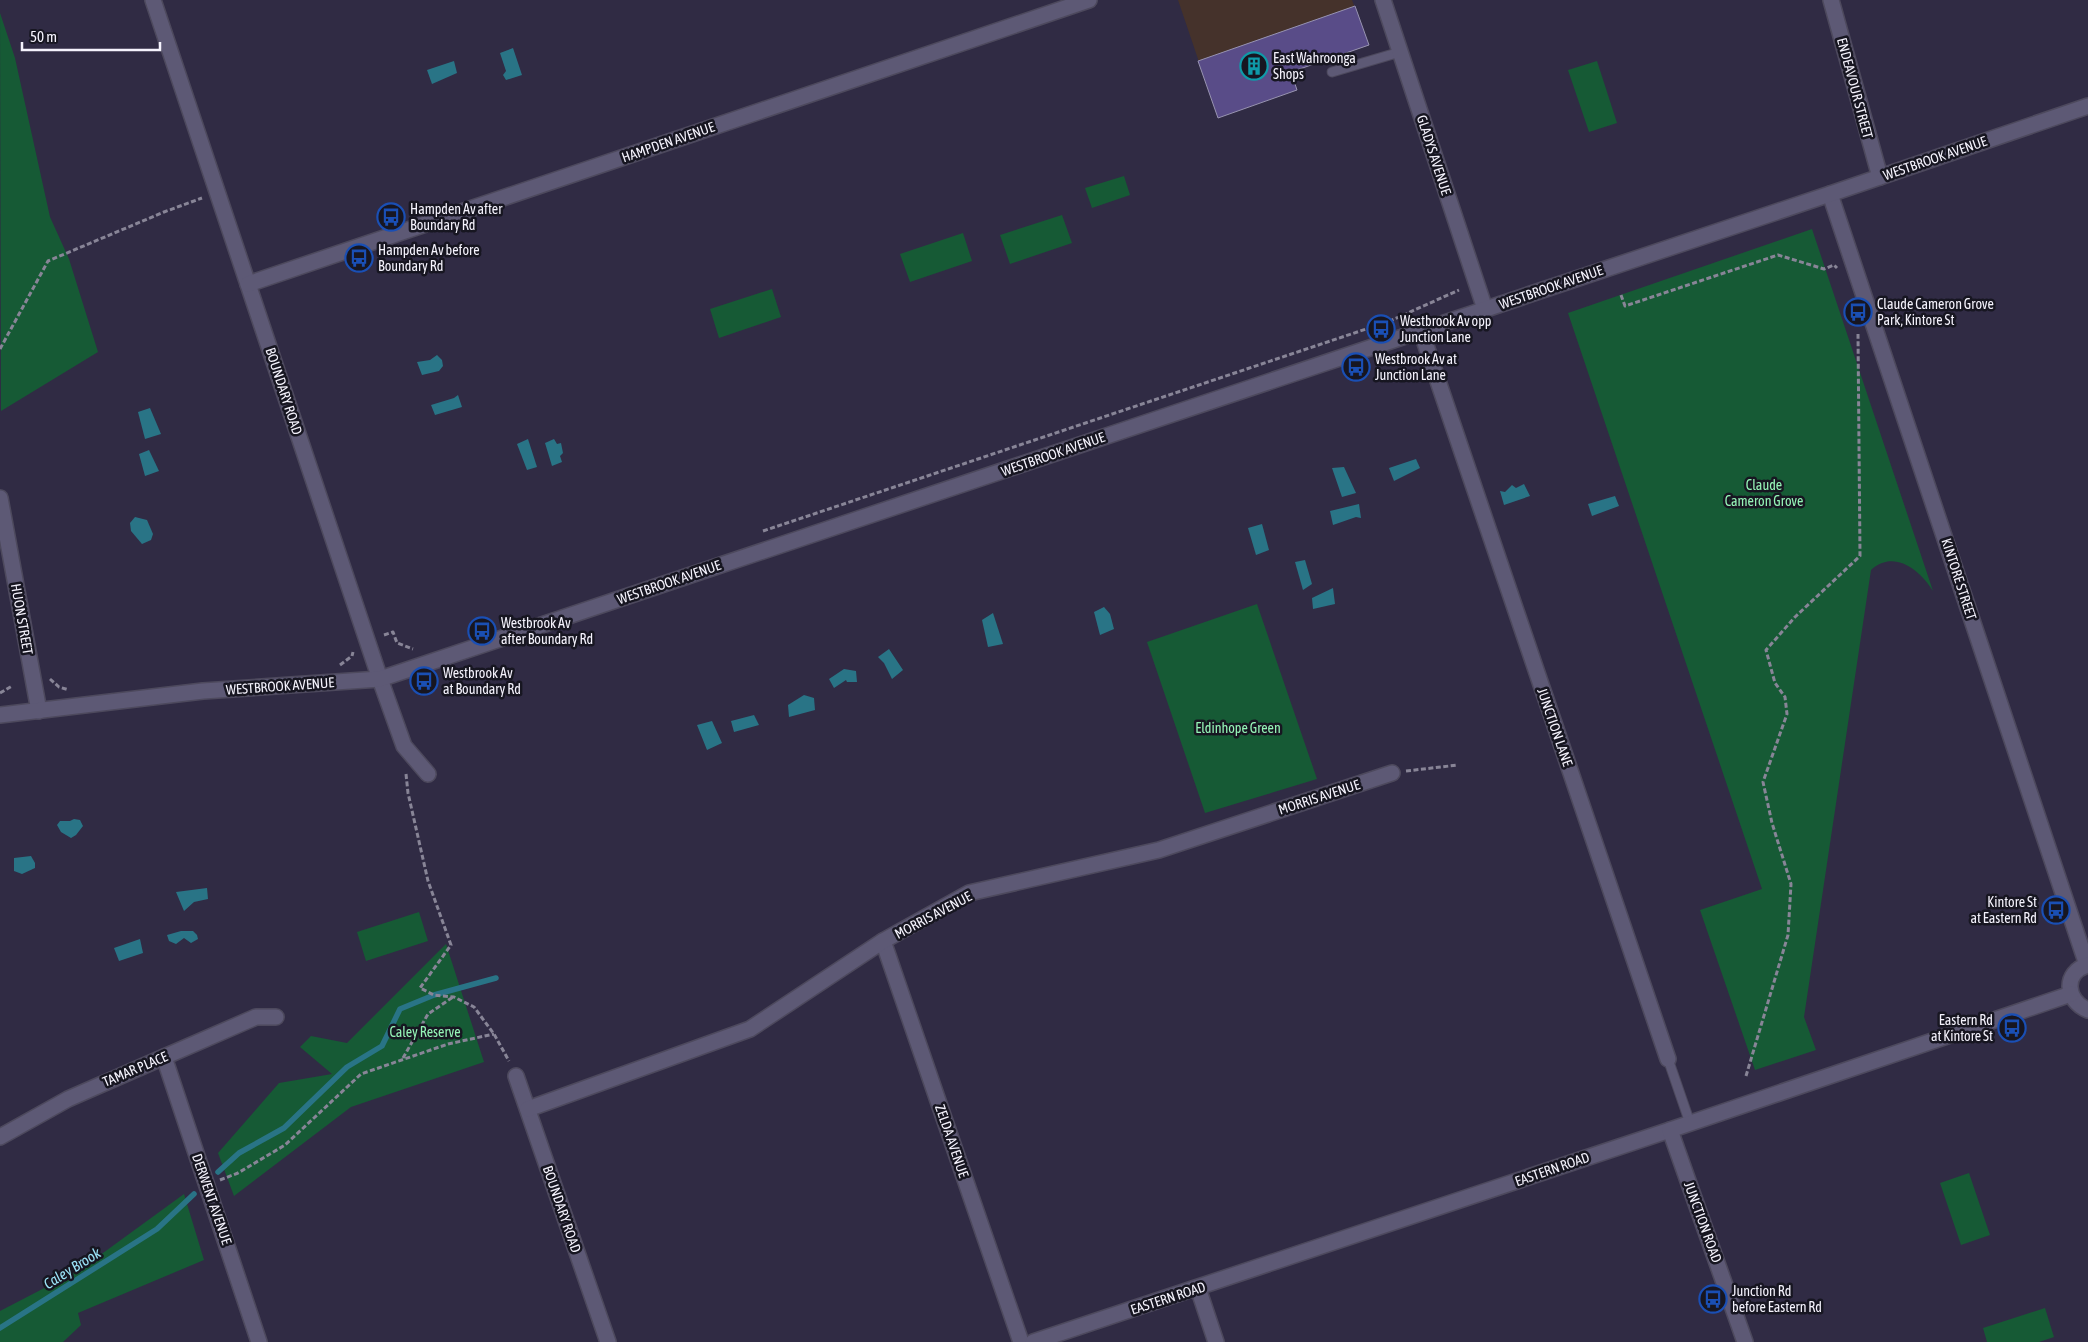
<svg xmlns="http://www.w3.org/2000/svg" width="2088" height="1342" viewBox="0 0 2088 1342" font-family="'Asap Condensed',sans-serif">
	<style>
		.commercial { fill: #45322b }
		.green { fill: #165a35 }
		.water { fill: #297486 }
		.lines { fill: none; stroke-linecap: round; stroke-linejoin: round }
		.stream { stroke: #297486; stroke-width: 5.5 }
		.building { fill: #594c88; stroke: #9894b2 }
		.service-casing { stroke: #4d495d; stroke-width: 11 }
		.minor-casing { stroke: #4d495d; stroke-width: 18 }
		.secondary-casing { stroke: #4d495d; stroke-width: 18 }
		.path { stroke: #888597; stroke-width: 3; stroke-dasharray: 5 2.5; stroke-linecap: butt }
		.service { stroke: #5d5975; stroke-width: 9 }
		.minor { stroke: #5d5975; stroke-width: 15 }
		.secondary { stroke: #5d5975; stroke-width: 15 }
		.labels { text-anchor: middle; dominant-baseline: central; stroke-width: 5; stroke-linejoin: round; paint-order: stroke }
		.poi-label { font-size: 14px; fill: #f5f3fd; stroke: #171621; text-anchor: start }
		.street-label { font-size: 14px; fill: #f5f3fd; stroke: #171621 }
		.park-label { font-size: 14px; fill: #95f5b7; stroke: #171621 }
		.water-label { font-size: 15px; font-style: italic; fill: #9ce4f8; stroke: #171621 }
	</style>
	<rect width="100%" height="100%" fill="#302b44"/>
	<!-- commercial -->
	<path class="commercial" d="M1178 0H1352L1369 45 1291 72 1297 90 1218 118Z"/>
	<!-- green -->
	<g class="green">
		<path d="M0 13 15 58 50 217 69 259 98 352 1 411Z"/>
		<path d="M1597 61 1617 123 1589 132 1568 70Z"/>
		<path d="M1124 176 1130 195 1092 208 1085 188Z"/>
		<path d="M1062 215 1072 243 1010 264 1000 235Z"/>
		<path d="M1812 229 1933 591C1920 570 1894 549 1871 570L1804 1017 1816 1050 1755 1070 1700 910 1762 889 1568 313Z"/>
		<path d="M963 233 972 261 910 282 900 254Z"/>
		<path d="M772 289 781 317 719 338 710 309Z"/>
		<path d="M1257 604 1317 779 1205 813 1147 642Z"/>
		<path d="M419 912 428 941 366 961 357 932Z"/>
		<path d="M446 944 484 1062 351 1107 234 1196 218 1153 279 1083 332 1074 300 1047 311 1036 347 1043Z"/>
		<path d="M1969 1173 1990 1235 1961 1245 1940 1183Z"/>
		<path d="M184 1194 204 1260 78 1313 81 1325 63 1342H0V1311L81 1269Z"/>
		<path d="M2045 1308 2054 1337 2039 1342H1987L1983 1328Z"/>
	</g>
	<!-- water -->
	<g class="water">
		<path d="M513 48 522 75 506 80 503 75 506 71 500 53Z"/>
		<path d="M454 61 457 73 432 84 427 70Z"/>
		<path d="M437 355 442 360 443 366 439 371 422 375 417 362 430 360Z"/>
		<path d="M458 395 462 407 435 415 431 405 454 398Z"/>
		<path d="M150 408 161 434 145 439 138 412Z"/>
		<path d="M528 439 537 467 527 470 517 444Z"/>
		<path d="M554 439 557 444 561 443 563 453 560 456 562 462 552 466 545 443Z"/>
		<path d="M149 450 159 471 145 476 139 454Z"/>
		<path d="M1416 459 1420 468 1394 481 1389 468Z"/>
		<path d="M1344 467 1356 493 1342 497 1332 468Z"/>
		<path d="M1524 484 1530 496 1504 505 1500 491 1505 492 1512 485 1516 488Z"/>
		<path d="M1615 496 1619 506 1592 516 1588 504Z"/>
		<path d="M1359 504 1361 518 1356 517 1333 525 1330 511Z"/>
		<path d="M135 517 147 520 153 534 151 540 142 544 131 531 130 523Z"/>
		<path d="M1262 524 1269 550 1256 555 1248 528Z"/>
		<path d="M1305 560 1312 584 1303 590 1295 562Z"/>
		<path d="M1333 588 1335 604 1313 609 1312 598Z"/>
		<path d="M1104 607 1110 614 1114 629 1100 635 1094 612Z"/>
		<path d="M993 613 1003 644 988 647 982 620Z"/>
		<path d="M889 649 903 670 892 679 884 663 878 657Z"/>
		<path d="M844 669 856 671 857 682H847L846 680 834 688 829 679Z"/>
		<path d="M804 695 814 698 815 710 789 717 788 705Z"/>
		<path d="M754 715 759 725 734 732 731 721Z"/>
		<path d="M712 721 722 743 707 750 697 725Z"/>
		<path d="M74 819 80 820 83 826 76 835 71 838 61 832 57 825 60 821H70Z"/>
		<path d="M31 856 35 863V868L22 874 14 871V858Z"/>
		<path d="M207 888 208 899 194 902 184 911 176 892Z"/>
		<path d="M181 931H193L197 935 198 939 191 943 184 938 176 944 169 941 167 935Z"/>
		<path d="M140 939 143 953 119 961 114 948Z"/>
	</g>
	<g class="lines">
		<!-- stream -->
		<g class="stream">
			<path d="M218 1172 239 1153 284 1128 347 1067 382 1046 400 1009 434 995 496 978"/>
			<path d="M0 1328 157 1229 194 1194"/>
		</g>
	</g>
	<!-- building -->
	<path class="building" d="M1355 6 1369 45 1291 72 1297 90 1218 118 1198 61Z"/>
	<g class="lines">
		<!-- service casing -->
		<g class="service-casing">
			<g id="service">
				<path d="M1332 72 1400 52"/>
				<path d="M1668 1059 1690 1123"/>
			</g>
		</g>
		<!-- minor casing -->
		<g class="minor-casing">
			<g id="minor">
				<path d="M153 0 380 679 404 746 428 774"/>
				<path d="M1383 0 1485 309"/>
				<path d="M1831 0 1880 177"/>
				<path d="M1830 194 2087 965"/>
				<path d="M248 284 1089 0"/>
				<path d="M1421 331 1668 1059"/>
				<path d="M0 498 39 711"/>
				<path d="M0 715 203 691 380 679 1830 194 2088 106"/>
				<path d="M883 941 1021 1342"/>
				<path d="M164 1057 259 1342"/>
				<path d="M516 1076 608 1342"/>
				<path d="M528 1109 750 1029 883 941 969 893 1159 850 1392 773"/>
				<path d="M0 1137 68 1099 164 1057 256 1017H276"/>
				<path d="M1198 1288 1216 1342"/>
				<path d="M1033 1342 1670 1130"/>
			</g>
		</g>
		<!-- secondary casing -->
		<g class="secondary-casing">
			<g id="secondary">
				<path d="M2088 965C2063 972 2065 1001 2088 1010"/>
				<path d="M1745 1342 1670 1130 2071 994"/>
			</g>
		</g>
		<!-- path -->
		<g class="path">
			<path d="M1621 295 1625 306 1778 255 1824 269 1834 265 1837 268"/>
			<path d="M0 349 48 261 164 212 202 198"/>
			<path d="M763 531 1390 321 1459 290"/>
			<path d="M384 635 393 632 397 643 413 649"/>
			<path d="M340 665 352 656 353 652"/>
			<path d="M50 679 59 687 69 690"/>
			<path d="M0 693 12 686"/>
			<path d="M1406 771 1458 765"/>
			<path d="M406 774 408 793 428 881 451 945 420 988 434 995 454 997 474 1007 494 1034 509 1061"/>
			<path d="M403 1058 428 1014 453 997"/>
			<path d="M1746 1076 1788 935 1791 884 1772 823 1763 782 1787 714 1785 697 1775 683 1766 650 1795 617 1860 556 1858 334"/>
			<path d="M220 1180 238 1173 285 1145 361 1074 448 1044 494 1034"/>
		</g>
		<!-- service -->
		<use href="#service" class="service"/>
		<!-- minor -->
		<use href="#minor" class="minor"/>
		<!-- secondary -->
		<use href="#secondary" class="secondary"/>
	</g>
	<!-- icons -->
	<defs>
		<g id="building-ring" transform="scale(1.4375)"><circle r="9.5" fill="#171621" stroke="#0f9aa8" stroke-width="1.5"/><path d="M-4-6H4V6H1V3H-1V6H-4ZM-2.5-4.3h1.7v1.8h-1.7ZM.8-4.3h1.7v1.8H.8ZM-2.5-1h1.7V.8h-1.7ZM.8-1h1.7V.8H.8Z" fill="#0f9aa8"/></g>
		<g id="bus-ring" transform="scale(1.4375)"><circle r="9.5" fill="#171621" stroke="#1a4fb4" stroke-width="1.5"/><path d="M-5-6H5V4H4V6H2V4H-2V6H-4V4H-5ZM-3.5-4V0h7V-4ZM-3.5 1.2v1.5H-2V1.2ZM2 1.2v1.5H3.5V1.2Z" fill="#1a4fb4"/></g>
	</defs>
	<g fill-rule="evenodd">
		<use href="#building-ring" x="1254" y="66"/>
		<use href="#bus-ring" x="391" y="217"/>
		<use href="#bus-ring" x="359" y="258"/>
		<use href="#bus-ring" x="1858" y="312"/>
		<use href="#bus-ring" x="1381" y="329"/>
		<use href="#bus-ring" x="1356" y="367"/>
		<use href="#bus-ring" x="482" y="631"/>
		<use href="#bus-ring" x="424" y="681"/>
		<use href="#bus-ring" x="2056" y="910"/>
		<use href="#bus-ring" x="2012" y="1028"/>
		<use href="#bus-ring" x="1713" y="1299"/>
	</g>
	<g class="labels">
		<!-- poi labels -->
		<g class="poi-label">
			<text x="1273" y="58">East Wahroonga<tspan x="1273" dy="16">Shops</tspan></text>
			<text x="410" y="209">Hampden Av after<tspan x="410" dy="16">Boundary Rd</tspan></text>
			<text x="378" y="250">Hampden Av before<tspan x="378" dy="16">Boundary Rd</tspan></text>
			<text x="1877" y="304">Claude Cameron Grove<tspan x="1877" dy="16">Park, Kintore St</tspan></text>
			<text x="1400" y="321">Westbrook Av opp<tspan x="1400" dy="16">Junction Lane</tspan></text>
			<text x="1375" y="359">Westbrook Av at<tspan x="1375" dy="16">Junction Lane</tspan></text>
			<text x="501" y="623">Westbrook Av<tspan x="501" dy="16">after Boundary Rd</tspan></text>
			<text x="443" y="673">Westbrook Av<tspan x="443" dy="16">at Boundary Rd</tspan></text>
			<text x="2037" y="902" text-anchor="end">Kintore St<tspan x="2037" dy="16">at Eastern Rd</tspan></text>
			<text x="1993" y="1020" text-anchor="end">Eastern Rd<tspan x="1993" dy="16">at Kintore St</tspan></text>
			<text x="1732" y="1291">Junction Rd<tspan x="1732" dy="16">before Eastern Rd</tspan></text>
		</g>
		<!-- street labels -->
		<g class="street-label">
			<text transform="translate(1855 88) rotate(75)">ENDEAVOUR STREET</text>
			<text transform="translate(668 142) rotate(-19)">HAMPDEN AVENUE</text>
			<text transform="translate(1434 155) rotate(72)">GLADYS AVENUE</text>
			<text transform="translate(1935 158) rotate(-19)">WESTBROOK AVENUE</text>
			<text transform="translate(1551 287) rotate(-19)">WESTBROOK AVENUE</text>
			<text transform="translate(284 391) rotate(72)">BOUNDARY ROAD</text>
			<text transform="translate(1053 454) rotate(-19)">WESTBROOK AVENUE</text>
			<text transform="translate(1959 579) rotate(72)">KINTORE STREET</text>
			<text transform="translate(669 582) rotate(-19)">WESTBROOK AVENUE</text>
			<text transform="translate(22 619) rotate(80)">HUON STREET</text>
			<text transform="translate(280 686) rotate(-4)">WESTBROOK AVENUE</text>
			<text transform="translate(1555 727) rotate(71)">JUNCTION LANE</text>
			<text transform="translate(1319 797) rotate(-18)">MORRIS AVENUE</text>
			<text transform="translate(933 915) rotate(-28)">MORRIS AVENUE</text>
			<text transform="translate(135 1069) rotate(-23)">TAMAR PLACE</text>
			<text transform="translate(952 1141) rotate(71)">ZELDA AVENUE</text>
			<text transform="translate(1552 1169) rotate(-19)">EASTERN ROAD</text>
			<text transform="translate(212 1199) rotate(71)">DERWENT AVENUE</text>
			<text transform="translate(562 1209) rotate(71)">BOUNDARY ROAD</text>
			<text transform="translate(1703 1222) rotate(70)">JUNCTION ROAD</text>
			<text transform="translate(1168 1298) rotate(-18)">EASTERN ROAD</text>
		</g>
		<!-- park labels -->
		<g class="park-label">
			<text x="1764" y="485">Claude<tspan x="1764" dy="16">Cameron Grove</tspan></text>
			<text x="1238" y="728">Eldinhope Green</text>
			<text x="425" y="1032">Caley Reserve</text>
		</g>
		<!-- water labels -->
		<g class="water-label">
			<text transform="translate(72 1268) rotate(-32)">Caley Brook</text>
		</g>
	</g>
	<!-- scale -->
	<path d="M22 42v8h138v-8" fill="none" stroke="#f5f3fd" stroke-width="2.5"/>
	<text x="30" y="42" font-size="15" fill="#f5f3fd" stroke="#171621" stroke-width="4" paint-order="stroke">50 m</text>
</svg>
